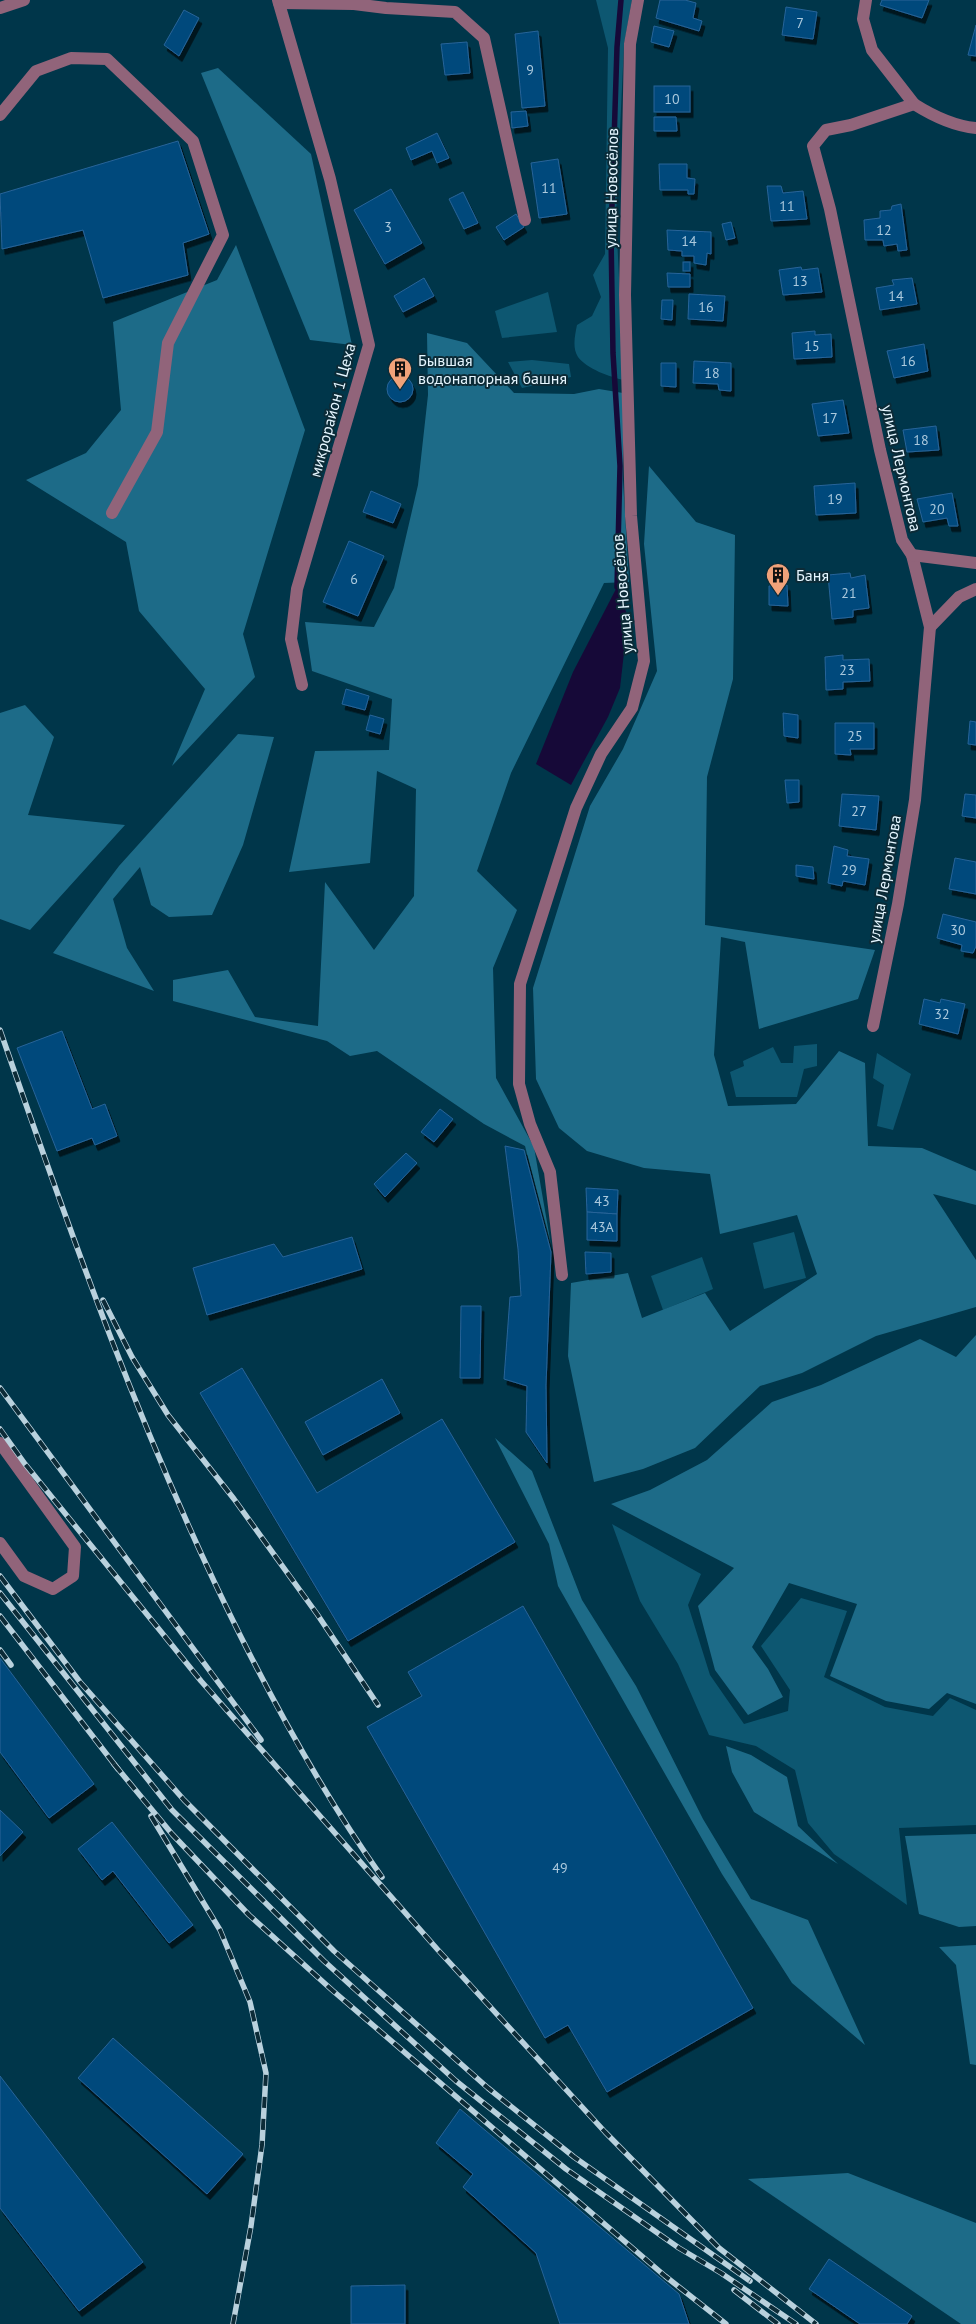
<svg xmlns="http://www.w3.org/2000/svg" width="976" height="2324" viewBox="0 0 976 2324" font-family="'PT Sans',sans-serif">
	<style>
		.green { fill: #0d5771 }
		.forest { fill: #1d6b88 }
		.water { fill: #160938 }
		.lines { fill: none; stroke-linecap: round; stroke-linejoin: round }
		.stream { stroke: #160938; stroke-width: 5.5 }
		.building { fill: #01487b; stroke: #276499; filter: url(#shadow) }
		.minor { stroke: #91647a; stroke-width: 12 }
		.rail-casing { stroke: #b9d1dd; stroke-width: 5.5 }
		.rail { stroke: #0c2b37; stroke-width: 4; stroke-dasharray: 11; stroke-linecap: butt }
		.labels { text-anchor: middle; dominant-baseline: central; stroke-width: 4; stroke-linejoin: round; paint-order: stroke }
		.number-label { font-size: 14px; fill: #accade }
		.street-label { font-size: 16px; fill: #e5f6ff; stroke: #0c2b37 }
		.poi-label { font-size: 16px; fill: #e5f6ff; stroke: #0c2b37; text-anchor: start }
	</style>
	<defs>
		<filter id="shadow"><feDropShadow dx="3" dy="5.5" stdDeviation="0" flood-color="#0009"/></filter>
	</defs>
	<rect width="100%" height="100%" fill="#00364a"/>
	<!-- green -->
	<g class="green">
		<path d="M596 0H632L624 45 616 216 624 380C610 377 587 369 578 357 572 348 575 335 577 325L592 316 601 297 593 275 605 254 608 48Z"/>
		<path d="M548 292 557 332 502 338 495 311Z"/>
		<path d="M532 360 569 364 571 377 522 388 508 362Z"/>
		<path d="M817 1044V1066L804 1069 797 1097H736L730 1072 744 1066 743 1061 773 1047 781 1063H793L794 1046Z"/>
		<path d="M877 1053 911 1074 893 1130 877 1126 884 1085 873 1078Z"/>
		<path d="M794 1232 806 1278 764 1289 753 1243Z"/>
		<path d="M702 1257 713 1289 663 1310 651 1276Z"/>
		<path d="M612 1524 701 1574 688 1605 710 1675 744 1724 788 1711 790 1690 761 1646 801 1598 847 1611 824 1677 885 1707 933 1716 950 1698 976 1710V1825L899 1828 907 1905 834 1854 808 1823 795 1770 756 1746 709 1735 678 1664 640 1601Z"/>
	</g>
	<!-- forest -->
	<g class="forest">
		<path d="M218 68 311 154 352 345 310 340 201 73Z"/>
		<path d="M236 245 305 430 243 634 255 677 172 766 205 689 139 611 126 542 26 480 86 453 121 410 113 322 217 280Z"/>
		<path d="M427 333 467 343 514 393 574 394 599 389 623 393V480L629 582 604 583 511 773 477 871 517 910 493 968 496 1078 534 1147 552 1251 525 1146 484 1124 377 1051 350 1056 327 1041 173 1001V980L228 970 255 1017 318 1026 325 882 374 950 414 896 416 789 377 771 370 863 289 872 315 751 389 750 392 699 312 671 305 622 374 627 394 588 418 485 428 395Z"/>
		<path d="M649 466 696 522 735 535 733 679 707 777 705 925 875 950 858 999 759 1029 745 942 721 937 714 1055 728 1106 796 1104 839 1051 865 1063 868 1146 922 1148 976 1171V1205L933 1194 976 1260V1307L876 1336 802 1373 760 1386 695 1448 643 1469 594 1482 568 1356 571 1283 628 1273 642 1318 705 1293 730 1331 817 1274 797 1215 720 1234 710 1174 644 1168 587 1151 559 1128 536 1079 533 988 590 806 623 749 657 671 644 544Z"/>
		<path d="M25 705 54 737 28 815 125 825 30 930 0 919V713Z"/>
		<path d="M238 734 274 737 243 845 212 915 169 917 151 905 140 867 113 899 127 948 154 991 53 953 119 866Z"/>
		<path d="M976 1335V1704L947 1693 929 1709 886 1701 830 1676 857 1604 789 1583 752 1647 768 1669 783 1697 748 1715 715 1670 698 1606 734 1568 611 1504 650 1490 707 1460 772 1402 821 1385 920 1339 956 1357Z"/>
		<path d="M495 1438 532 1471 582 1600 636 1686 703 1819 751 1899 808 1920 865 2045 792 1983 722 1874 558 1586 549 1544Z"/>
		<path d="M726 1746 751 1755 787 1777 798 1826 838 1864 754 1812 732 1772Z"/>
		<path d="M976 1834V1926L959 1927 919 1914 905 1836Z"/>
		<path d="M976 1945V2065L970 2064 956 1965 939 1947Z"/>
		<path d="M848 2173 976 2223V2324H961L748 2179Z"/>
	</g>
	<!-- water -->
	<path class="water" d="M617 587 628 617 620 688 608 717 571 785 536 764 573 672Z"/>
	<g class="lines">
		<!-- stream -->
		<path class="stream" d="M617 587 620 466 613 353 611 236 617 47 621 0"/>
	</g>
	<!-- building -->
	<g class="building">
		<path d="M660 0H685L696 3 693 18 702 21 699 31 656 18Z"/>
		<path d="M882 0H929L922 18 880 5Z"/>
		<path d="M786 7 817 12 813 39 782 35Z"/>
		<path d="M184 10 199 18 179 56 164 45Z"/>
		<path d="M976 25V56L968 55Z"/>
		<path d="M654 26 674 31 669 47 651 42Z"/>
		<path d="M538 31 545 106 522 108 515 34Z"/>
		<path d="M467 42 470 73 445 75 441 44Z"/>
		<rect x="654" y="86" width="36" height="26"/>
		<path d="M526 111 528 126 512 128 511 112Z"/>
		<path d="M654 117H676L677 131H654Z"/>
		<path d="M437 133 449 158 437 163 432 151 411 160 406 148Z"/>
		<path d="M178 141 209 234 183 243 188 275 103 298 83 230 2 249 0 194Z"/>
		<path d="M558 159 567 214 539 218 531 163Z"/>
		<path d="M659 164H687V178L695 179 694 194H688V190H660Z"/>
		<path d="M767 186H781L783 193 803 191 807 219 771 221Z"/>
		<path d="M391 189 422 243 385 264 354 210Z"/>
		<path d="M463 192 478 223 464 229 449 199Z"/>
		<path d="M901 204 907 250 898 251 897 244 884 246 883 240H865L864 220 880 218V211L891 210 892 206Z"/>
		<path d="M516 214 524 227 504 240 496 227Z"/>
		<path d="M731 222 735 238 726 240 722 224Z"/>
		<path d="M667 230 711 232V254L707 253 706 265 694 263V256H682V251L668 250Z"/>
		<rect x="683" y="262" width="7" height="9"/>
		<path d="M801 267 802 270 818 268 822 292 783 295 779 270Z"/>
		<path d="M667 273 690 274V287H668Z"/>
		<path d="M424 278 434 296 403 312 394 296Z"/>
		<path d="M912 278 917 304 880 310 876 288 894 285 892 280Z"/>
		<path d="M689 294 725 296 723 321 688 319Z"/>
		<path d="M662 300H673L672 320 661 319Z"/>
		<path d="M815 331V335L831 334 832 357 794 359 792 333Z"/>
		<path d="M924 344 928 371 894 378 887 351Z"/>
		<path d="M694 361 731 363V391L719 390 718 384 693 383Z"/>
		<path d="M661 363H676V387L661 386Z"/>
		<circle cx="400" cy="389" r="13"/>
		<path d="M843 400 849 433 818 436 812 404Z"/>
		<path d="M936 426 939 450 907 452 903 430Z"/>
		<path d="M855 483 856 513 816 515 814 486Z"/>
		<path d="M371 491 401 504 393 523 363 512Z"/>
		<path d="M952 493 958 526H949L947 518 923 522 917 499Z"/>
		<path d="M349 541 384 556 358 616 323 602Z"/>
		<path d="M850 573 851 578 865 575 869 608 853 610V617L832 619 828 575Z"/>
		<path d="M787 585 788 606 769 605V586Z"/>
		<path d="M843 655V660L869 659 870 681 843 682V689L826 690 825 657Z"/>
		<path d="M346 689 369 696 365 710 342 704Z"/>
		<path d="M783 713 798 715V738L784 736Z"/>
		<path d="M370 715 384 719 380 734 366 730Z"/>
		<path d="M970 721 976 722V745L968 744Z"/>
		<path d="M835 723H874V749H850L851 755 835 754Z"/>
		<path d="M785 780H799V802L787 803Z"/>
		<path d="M842 794 879 796 876 830 839 826Z"/>
		<path d="M965 794 976 795V818L962 816Z"/>
		<path d="M834 846 848 850 847 856 869 859 865 885 843 881 842 886 828 883Z"/>
		<path d="M955 858 976 862V894L949 889Z"/>
		<path d="M796 865 813 867 814 879 796 876Z"/>
		<path d="M943 914 976 922V946L973 953 961 951 962 945 937 938Z"/>
		<path d="M924 999 940 1003 941 999 965 1004 958 1034 919 1024Z"/>
		<path d="M62 1031 92 1109 105 1104 117 1136 95 1145 92 1138 57 1151 17 1048Z"/>
		<path d="M440 1109 453 1119 434 1142 421 1132Z"/>
		<path d="M505 1146 524 1150 551 1252 546 1385 547 1463 526 1432 527 1386 504 1379 510 1297 521 1296 518 1249Z"/>
		<path d="M406 1153 417 1163 385 1197 374 1184Z"/>
		<path d="M586 1188 618 1190 617 1214 587 1212Z"/>
		<path d="M587 1212 617 1214V1241L587 1240Z"/>
		<path d="M352 1237 362 1269 207 1315 193 1268 274 1244 283 1257Z"/>
		<path d="M585 1252 611 1253V1272L586 1274Z"/>
		<path d="M461 1306H481L480 1378H460Z"/>
		<path d="M242 1368 317 1493 442 1419 515 1542 348 1641 200 1393Z"/>
		<path d="M382 1379 400 1413 323 1455 305 1422Z"/>
		<path d="M523 1606 753 2008 607 2092 568 2025 545 2038 367 1727 422 1696 408 1672Z"/>
		<path d="M0 1658 94 1784 49 1818 0 1752Z"/>
		<path d="M0 1810 23 1832 0 1856Z"/>
		<path d="M112 1822 193 1925 169 1943 113 1871 102 1880 78 1849Z"/>
		<path d="M113 2038 243 2154 207 2194 78 2078Z"/>
		<path d="M0 2076 143 2262 79 2311 0 2208Z"/>
		<path d="M460 2109 679 2294 689 2324H560L536 2253 463 2187 473 2174 436 2143Z"/>
		<path d="M829 2259 912 2316 907 2324H860L809 2289Z"/>
		<path d="M405 2285V2324H351V2286Z"/>
	</g>
	<g class="lines">
		<!-- minor -->
		<g class="minor">
			<path d="M278 0 330 179 369 345 297 589 291 639 302 685"/>
			<path d="M866 0 863 19 872 50 914 104 851 125 826 130 813 146 830 209 880 450 902 540 912 555 930 627 915 800 898 904 873 1026"/>
			<path d="M279 3 354 4 386 8 455 12 484 38 525 220"/>
			<path d="M0 8 24 0"/>
			<path d="M914 104C933 116 953 126 976 128"/>
			<path d="M0 115 36 71 71 58 107 59 193 141 223 235 168 343 157 432 112 513"/>
			<path d="M912 555 976 563"/>
			<path d="M930 627 959 597 976 589"/>
			<path d="M562 1275 550 1172 530 1124 519 1084 520 984 576 808 601 754 632 708 644 661 631 516 625 295 630 44 638 0"/>
			<path d="M0 1443 75 1547 73 1576 53 1589 24 1576 0 1543"/>
		</g>
		<!-- rail casing -->
		<g class="rail-casing">
			<g id="rail">
				<path d="M0 1030C71 1235 143 1440 240 1635 282 1719 327 1800 382 1877"/>
				<path d="M103 1300 132 1357 168 1415 234 1499 317 1614 378 1705"/>
				<path d="M0 1388 261 1740"/>
				<path d="M0 1429 25 1464 201 1681 438 1950 605 2132 719 2248 816 2324"/>
				<path d="M0 1576 80 1682 184 1800 334 1951 488 2088 574 2157 750 2281"/>
				<path d="M0 1593 172 1810 324 1961 456 2081 566 2169 679 2248 721 2273 796 2324"/>
				<path d="M0 1616 118 1769"/>
				<path d="M0 1650 11 1665"/>
				<path d="M114 1764 172 1834 249 1915 332 1990 665 2276 726 2324"/>
				<path d="M151 1816 220 1930 250 2002 266 2073 262 2145 251 2226 233 2324"/>
				<path d="M734 2290 778 2324"/>
			</g>
		</g>
		<!-- rail -->
		<use href="#rail" class="rail"/>
	</g>
	<!-- icons -->
	<defs>
		<g id="building-pin" transform="scale(1.25)"><path d="M0 17L-7.5 6A9.5 9.5 0 1 1 7.5 6Z" fill="#f0a27a" stroke="#0c2b37"/><path d="M-4-6H4V6H1V3H-1V6H-4ZM-2.5-4.3h1.7v1.8h-1.7ZM.8-4.3h1.7v1.8H.8ZM-2.5-1h1.7V.8h-1.7ZM.8-1h1.7V.8H.8Z" fill="#111"/></g>
	</defs>
	<g fill-rule="evenodd">
		<use href="#building-pin" x="400" y="369"/>
		<use href="#building-pin" x="778" y="575"/>
	</g>
	<g class="labels">
		<!-- number labels -->
		<g class="number-label">
			<text x="800" y="23">7</text>
			<text x="530" y="70">9</text>
			<text x="672" y="99">10</text>
			<text x="549" y="188">11</text>
			<text x="787" y="206">11</text>
			<text x="388" y="227">3</text>
			<text x="884" y="230">12</text>
			<text x="689" y="241">14</text>
			<text x="800" y="281">13</text>
			<text x="896" y="296">14</text>
			<text x="706" y="307">16</text>
			<text x="812" y="346">15</text>
			<text x="908" y="361">16</text>
			<text x="712" y="373">18</text>
			<text x="830" y="418">17</text>
			<text x="921" y="440">18</text>
			<text x="835" y="499">19</text>
			<text x="937" y="509">20</text>
			<text x="354" y="579">6</text>
			<text x="849" y="593">21</text>
			<text x="847" y="670">23</text>
			<text x="855" y="736">25</text>
			<text x="859" y="811">27</text>
			<text x="849" y="870">29</text>
			<text x="958" y="930">30</text>
			<text x="942" y="1014">32</text>
			<text x="602" y="1201">43</text>
			<text x="602" y="1227">43А</text>
			<text x="560" y="1868">49</text>
		</g>
		<!-- street labels -->
		<g class="street-label">
			<text transform="translate(611 188) rotate(-89)">улица Новосёлов</text>
			<text transform="translate(332 410) rotate(-75)">микрорайон 1 Цеха</text>
			<text transform="translate(902 468) rotate(77)">улица Лермонтова</text>
			<text transform="translate(622 594) rotate(-95)">улица Новосёлов</text>
			<text transform="translate(884 879) rotate(-80)">улица Лермонтова</text>
		</g>
		<!-- poi labels -->
		<g class="poi-label">
			<text x="418" y="360">Бывшая<tspan x="418" dy="18">водонапорная башня</tspan></text>
			<text x="796" y="575">Баня</text>
		</g>
	</g>
</svg>
